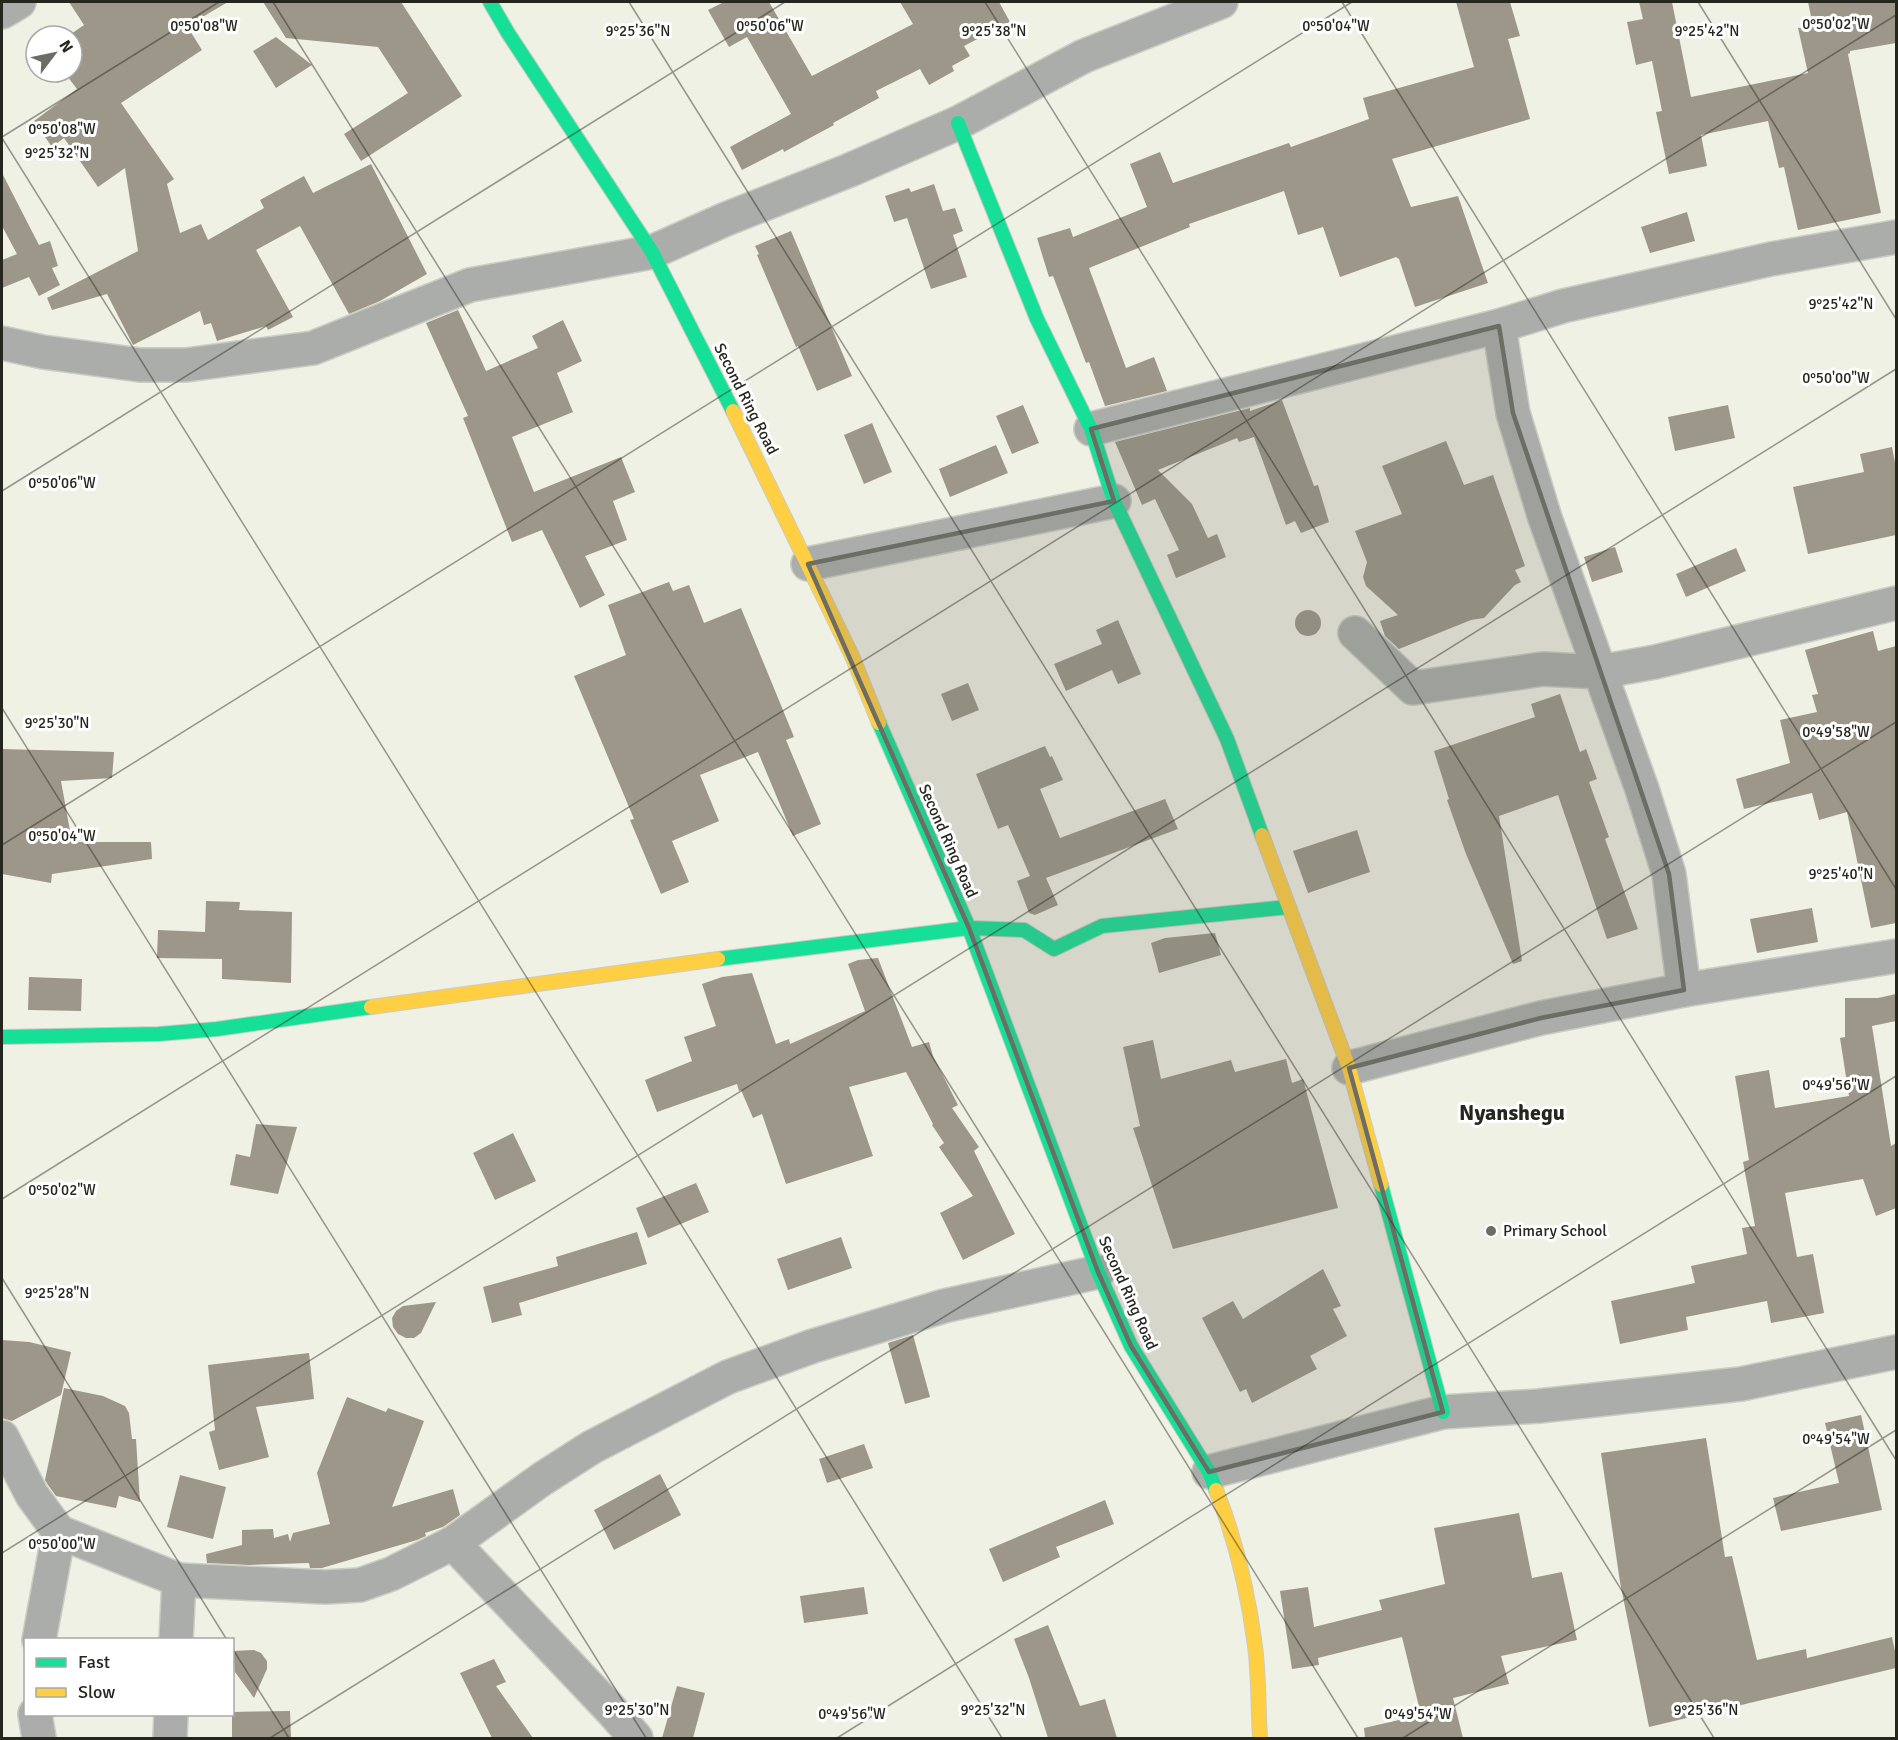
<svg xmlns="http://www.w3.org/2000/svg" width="1898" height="1740" viewBox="0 0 1898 1740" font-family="Signika,sans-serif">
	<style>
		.building { fill: #9c9789 }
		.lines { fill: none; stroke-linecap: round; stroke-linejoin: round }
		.street-casing { stroke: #cbccc2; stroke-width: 36 }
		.fast-casing { stroke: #cbccc2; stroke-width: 16 }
		.slow-casing { stroke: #cbccc2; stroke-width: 16 }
		.street { stroke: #abadaa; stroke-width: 33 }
		.fast { stroke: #16e098; stroke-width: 14 }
		.slow { stroke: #ffcf43; stroke-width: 14 }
		.marked { fill: #6c6d64; fill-opacity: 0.2; stroke: #6c6d64; stroke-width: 4.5; stroke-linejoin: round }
		.ticks { fill: none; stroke: #25261e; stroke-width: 1.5; stroke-opacity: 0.45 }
		.poi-dot { fill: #6c6d64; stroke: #fff; stroke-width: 2 }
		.labels { text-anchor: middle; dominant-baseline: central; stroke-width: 6; stroke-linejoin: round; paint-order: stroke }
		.street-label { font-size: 16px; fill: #25261e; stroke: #fff }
		.poi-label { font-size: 16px; fill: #25261e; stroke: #fff; text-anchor: start }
		.district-label { font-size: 22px; font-weight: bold; fill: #25261e; stroke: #fff }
		.ticks-label { font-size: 15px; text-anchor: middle; fill: #25261e; stroke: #fff; stroke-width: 6; stroke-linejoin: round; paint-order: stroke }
	</style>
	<rect width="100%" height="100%" fill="#f0f1e5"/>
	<!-- building -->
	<g class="building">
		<path d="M69 2H228L187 26 202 50 121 103 174 179 167 184 180 233 201 224 208 240 264 208 260 200 304 176 313 193 371 164 427 274 380 301 349 314 300 226 256 250 293 317 268 330 266 326 217 341 211 323 204 325 200 311 133 345 107 294 52 310 47 298 138 251 125 168 98 187 64 138 52 147 34 121 77 89 64 72H72V36H68L84 25Z"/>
		<path d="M263 2H401L462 96 361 161 344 134 408 93 378 47 286 38Z"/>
		<path d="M724 2H769L812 76 913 24 900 2H999L1010 22 964 46 970 56 952 66 954 71 929 85 920 69 876 91 879 98 833 123 834 125 784 152 783 149 742 170 730 147 791 114 747 37 729 47 708 10Z"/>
		<path d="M1456 2H1510L1520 36 1508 39 1530 119 1392 159 1411 207 1458 196 1488 283 1415 307 1399 259 1396 257 1340 277 1323 227 1298 235 1284 191 1189 224 1190 227 1089 268 1126 368 1154 357 1167 391 1105 406 1089 362 1086 363 1053 276 1049 277 1037 238 1070 228 1073 237 1147 207 1130 164 1160 152 1173 183 1289 143 1291 147 1369 119 1363 98 1474 67Z"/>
		<path d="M1639 2H1672L1691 97 1808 73 1798 28 1813 26 1808 2H1896V43L1850 51V53L1848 54 1881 213 1798 230 1784 167 1779 168 1768 121 1701 135 1707 166 1669 174 1656 112 1662 111 1652 61 1636 65 1627 22 1643 19Z"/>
		<path d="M276 37 312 65 276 88 253 51Z"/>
		<path d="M2 173 39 245 50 241 58 266 52 268 60 285 39 296 29 277 2 288V260L17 254 2 226Z"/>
		<path d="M934 184 943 211 955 208 963 231 953 235 967 277 931 289 907 218 894 222 885 196 909 188 911 192Z"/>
		<path d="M1687 212 1695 241 1650 253 1641 227Z"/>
		<path d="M791 231 852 376 817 391 798 346 796 347 757 255 759 254 755 246Z"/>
		<path d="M458 310 486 371 538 348 532 336 563 320 582 361 557 373 573 412 512 437 534 492 621 457 635 492 613 501 627 540 585 556 605 595 580 608 542 530 512 542 463 418 468 416 426 323Z"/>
		<path d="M1282 400 1314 486 1318 485 1329 522 1301 533 1295 521 1286 525 1254 437 1239 442 1237 438 1158 470 1192 504 1208 538 1217 534 1226 557 1176 578 1167 555 1179 550 1155 499 1142 505 1115 442 1250 408V411Z"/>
		<path d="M1023 405 1039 443 1012 454 996 416Z"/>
		<path d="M1728 405 1735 438 1675 451 1668 417Z"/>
		<path d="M872 423 892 472 864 484 844 435Z"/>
		<path d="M1446 441 1464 485 1493 475 1525 566 1515 570 1521 582 1515 585 1484 618 1471 620 1399 649 1385 636 1380 621 1398 615 1366 586 1363 577 1367 562 1355 531 1402 514 1382 466Z"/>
		<path d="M996 445 1008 473 950 497 939 469Z"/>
		<path d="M1892 447 1896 468V535L1808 554 1793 487 1864 472 1860 454Z"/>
		<path d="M1615 547 1623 572 1592 582 1584 557Z"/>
		<path d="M1736 548 1746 571 1686 597 1676 574Z"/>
		<path d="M669 582 673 591 689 585 704 623 741 608 794 737 786 740 821 824 793 836 758 752 700 775 719 821 672 841 689 882 661 894 630 820 634 819 574 676 626 655 608 605Z"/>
		<circle cx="1308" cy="623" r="13"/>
		<path d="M1118 620 1141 674 1118 684 1112 670 1066 691 1054 664 1102 644 1096 630Z"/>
		<path d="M1873 631 1878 651 1896 646V923L1871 928 1847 812 1819 820 1812 793 1744 809 1736 779 1790 763 1780 720 1817 712 1812 695 1818 694 1805 650Z"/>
		<path d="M968 683 979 710 952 721 941 694Z"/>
		<path d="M1560 694 1580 752 1586 749 1597 779 1589 782 1609 837 1605 839 1638 929 1607 939 1558 795 1499 816 1522 961 1513 964 1466 854 1447 800 1449 799 1434 751 1535 717 1531 704Z"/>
		<path d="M1045 746 1050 757 1052 756 1063 780 1040 789 1060 838 1165 799 1178 829 1046 878 1058 905 1035 915 1029 913 1017 881 1030 876 1008 825 998 829 976 774Z"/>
		<path d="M2 749 114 752 112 778 61 781 72 842H151L152 859 52 874 51 883 2 874Z"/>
		<path d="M1357 830 1370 872 1308 893 1293 851Z"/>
		<path d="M206 901 240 902 239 910 292 912 291 983 222 979V959L157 958 158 930 205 932Z"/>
		<path d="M1812 908 1818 942 1757 953 1750 919Z"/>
		<path d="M1215 933 1221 955 1159 973 1151 943 1165 938Z"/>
		<path d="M878 958 912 1047 929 1042 933 1056 958 1105 952 1108 979 1147 974 1151 1015 1234 963 1260 940 1213 973 1196 939 1147 944 1143 932 1125 933 1124 906 1072 849 1087 873 1156 786 1184 762 1114 753 1118 741 1090 739 1091 737 1084 657 1112 645 1080 692 1061 684 1037 716 1026 702 984 722 977 752 973 776 1044 789 1039 790 1044 865 1011 848 964 858 960Z"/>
		<path d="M29 977 82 979 81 1011 28 1010Z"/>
		<path d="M1896 994V1021L1872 1026 1891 1146 1896 1143V1208L1876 1216 1863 1179 1785 1193 1797 1257 1813 1254 1824 1313 1771 1323 1767 1301 1686 1317 1688 1330 1620 1344 1611 1301 1695 1283 1691 1266 1747 1254 1742 1228 1755 1226 1743 1162 1749 1160 1735 1076 1769 1070 1775 1108 1849 1096 1840 1038 1845 1037V998H1878Z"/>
		<path d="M1153 1040 1161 1079 1231 1060 1235 1072 1286 1059 1292 1083 1303 1079 1338 1208 1173 1249 1133 1128 1140 1126 1123 1047Z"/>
		<path d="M256 1124 297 1127 278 1194 230 1185 236 1154 250 1157Z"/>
		<path d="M513 1133 536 1181 495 1200 473 1153Z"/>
		<path d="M696 1183 709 1212 648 1238 636 1208Z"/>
		<path d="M637 1232 647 1264 519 1303 522 1315 492 1323 483 1287 558 1266 556 1257Z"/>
		<path d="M841 1237 852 1268 788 1290 777 1259Z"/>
		<path d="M1323 1269 1341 1306 1333 1309 1347 1336 1310 1356 1317 1369 1252 1403 1246 1389 1240 1392 1202 1318 1233 1301 1243 1319Z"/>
		<path d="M436 1302 421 1333 414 1338H406L398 1334 393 1327 392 1318 396 1311 403 1306Z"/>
		<path d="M913 1335 930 1397 905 1404 888 1343Z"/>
		<path d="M2 1340 29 1342 71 1352 61 1395 12 1421 2 1418Z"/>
		<path d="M309 1353 314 1399 256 1407 269 1457 219 1470 209 1432 215 1430 208 1365Z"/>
		<path d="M64 1388 103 1396 125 1406 129 1413 132 1439H136L140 1502 119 1496 116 1508 56 1496 48 1485 45 1480Z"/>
		<path d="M347 1397 386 1412 388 1408 424 1421 392 1507 453 1489 460 1515 443 1527 425 1533 426 1536 417 1540 322 1568H310L309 1563 249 1565 207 1563 206 1554 242 1545V1530L273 1529 274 1538 288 1534 290 1542 293 1533 330 1524 317 1473Z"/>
		<path d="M1861 1415 1882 1510 1781 1531 1773 1498 1839 1483 1825 1423Z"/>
		<path d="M1706 1438 1725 1557 1732 1556 1757 1660 1806 1649 1807 1658 1892 1637 1896 1656V1668L1649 1727 1620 1582 1601 1453Z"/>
		<path d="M864 1444 873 1468 827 1483 819 1459Z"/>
		<path d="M660 1474 681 1515 614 1550 594 1510Z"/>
		<path d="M180 1475 226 1487 213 1539 167 1527Z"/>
		<path d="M1105 1500 1114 1524 1056 1547 1060 1557 1003 1582 989 1549Z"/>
		<path d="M1519 1513 1532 1578 1562 1572 1577 1640 1501 1656 1509 1684 1453 1698 1463 1738H1365L1364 1728 1421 1715 1402 1637 1318 1658 1319 1665 1292 1669 1280 1591 1308 1587 1314 1627 1382 1610 1379 1600 1445 1584 1434 1528Z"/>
		<path d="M864 1587 868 1614 804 1623 800 1596Z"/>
		<path d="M1048 1625 1080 1706 1105 1699 1117 1738H1048L1029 1678 1014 1639Z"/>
		<path d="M254 1650 261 1653 267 1661V1669L254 1698 235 1672 233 1651Z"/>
		<path d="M494 1659 506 1682 496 1686 533 1738H492L460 1673Z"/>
		<path d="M677 1686 705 1693 693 1738H662Z"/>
		<path d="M290 1711 291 1738H232V1712Z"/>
	</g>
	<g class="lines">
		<!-- street casing -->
		<g class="street-casing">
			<g id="street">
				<path d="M2 12 19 2"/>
				<path d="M1499 326 1513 413 1545 518 1642 789 1669 874 1684 990"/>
				<path d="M2 343 43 352 140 365H186L313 348 470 285 652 252 726 219 850 170 958 123 1084 56 1221 2"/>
				<path d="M1091 429 1499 326 1563 306 1771 259 1896 237"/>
				<path d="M808 564 1114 501"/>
				<path d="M1355 633 1413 688 1543 669 1599 672 1655 662 1896 603"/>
				<path d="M1349 1068 1541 1018 1684 990 1896 956"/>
				<path d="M2 1437 32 1495 59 1532 179 1580 325 1587 360 1585 391 1574 453 1543 542 1479 592 1447 728 1377 813 1346 944 1306 1098 1272"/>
				<path d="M1209 1472 1443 1412 1539 1406 1741 1384 1896 1352"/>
				<path d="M453 1543 613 1712 636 1738"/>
				<path d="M39 1640 59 1532"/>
				<path d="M176 1640 179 1580"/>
				<path d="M35 1714 39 1738"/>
				<path d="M170 1738 171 1714"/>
			</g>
		</g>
		<!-- fast casing -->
		<g class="fast-casing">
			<g id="fast">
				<path d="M490 2 508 33 652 252 733 411"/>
				<path d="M958 123 1037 319 1091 429 1114 501 1227 739 1262 835"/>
				<path d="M879 723 969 928 1098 1272 1131 1346 1209 1472 1216 1490"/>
				<path d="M718 959 969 928 1024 930 1054 949 1102 926 1288 907"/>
				<path d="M2 1037 159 1034 217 1029 371 1007"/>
				<path d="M1381 1185 1443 1412"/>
			</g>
		</g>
		<!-- slow casing -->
		<g class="slow-casing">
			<g id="slow">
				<path d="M733 411 852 656 879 723"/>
				<path d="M1262 835 1349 1068 1381 1185"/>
				<path d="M371 1007 718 959"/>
				<path d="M1216 1490C1236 1540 1248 1592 1255 1646 1259 1676 1258 1708 1260 1738"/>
			</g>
		</g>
		<!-- street -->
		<use href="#street" class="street"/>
		<!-- fast -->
		<use href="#fast" class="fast"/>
		<!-- slow -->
		<use href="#slow" class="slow"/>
	</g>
	<!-- marked area -->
	<path class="marked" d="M1499 326 1513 413 1669 874 1684 990 1541 1018 1349 1068 1443 1412 1209 1472 1131 1346 1098 1272 969 928 808 564 1114 501 1091 429Z"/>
	<!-- ticks -->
	<path class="ticks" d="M273 2 1358 1738M629 2 1714 1738M985 2 1896 1460M1342 2 1896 889M1698 2 1896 319M2 137 219 2M2 138 1002 1738M2 491 785 2M2 708 646 1738M2 845 1352 2M2 1199 1896 15M2 1278 227 1640M2 1553 1896 369M232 1648 289 1738M270 1738 1896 722M837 1738 1896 1076M1403 1738 1896 1430"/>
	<!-- markers -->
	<circle class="poi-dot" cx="1491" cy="1231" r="6"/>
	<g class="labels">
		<!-- street labels -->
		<g class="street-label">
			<text transform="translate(746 399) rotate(63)">Second Ring Road</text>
			<text transform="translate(948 841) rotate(66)">Second Ring Road</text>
			<text transform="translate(1128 1293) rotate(66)">Second Ring Road</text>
		</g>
		<!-- poi labels -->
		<g class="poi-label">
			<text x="1503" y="1231">Primary School</text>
		</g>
		<!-- district labels -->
		<g class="district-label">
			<text x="1512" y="1112">Nyanshegu</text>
		</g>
	</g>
	<g class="ticks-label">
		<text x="1836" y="29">0°50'02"W</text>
		<text x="204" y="31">0°50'08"W</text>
		<text x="1336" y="31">0°50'04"W</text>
		<text x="770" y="31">0°50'06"W</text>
		<text x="638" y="36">9°25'36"N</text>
		<text x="994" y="36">9°25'38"N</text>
		<text x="1707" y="36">9°25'42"N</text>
		<text x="62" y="134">0°50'08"W</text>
		<text x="57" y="158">9°25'32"N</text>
		<text x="1841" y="309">9°25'42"N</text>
		<text x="1836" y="383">0°50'00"W</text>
		<text x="62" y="488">0°50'06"W</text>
		<text x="57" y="728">9°25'30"N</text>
		<text x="1836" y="737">0°49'58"W</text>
		<text x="62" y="841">0°50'04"W</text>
		<text x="1841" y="879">9°25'40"N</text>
		<text x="1836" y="1090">0°49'56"W</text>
		<text x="62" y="1195">0°50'02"W</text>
		<text x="57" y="1298">9°25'28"N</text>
		<text x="1836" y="1444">0°49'54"W</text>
		<text x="62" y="1549">0°50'00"W</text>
		<text x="637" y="1715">9°25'30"N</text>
		<text x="993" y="1715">9°25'32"N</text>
		<text x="1706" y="1715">9°25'36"N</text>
		<text x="852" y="1719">0°49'56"W</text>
		<text x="1418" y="1719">0°49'54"W</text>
	</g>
	<!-- border -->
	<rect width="1898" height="1740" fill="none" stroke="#25261e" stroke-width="6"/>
	<!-- legend -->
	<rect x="24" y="1638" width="210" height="78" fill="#ffffff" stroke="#a8a8a5" stroke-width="1.5"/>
	<rect x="36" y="1658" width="30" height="9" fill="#16e098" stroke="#a8a8a5" stroke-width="1.5"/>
	<text x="78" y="1668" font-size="18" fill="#25261e">Fast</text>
	<rect x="36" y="1688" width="30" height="9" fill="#ffcf43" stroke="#a8a8a5" stroke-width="1.5"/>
	<text x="78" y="1698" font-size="18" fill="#25261e">Slow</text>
	<!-- north arrow -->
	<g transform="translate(54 54) rotate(58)"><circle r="28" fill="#ffffff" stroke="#a8a8a5" stroke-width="1.5"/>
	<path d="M0-4.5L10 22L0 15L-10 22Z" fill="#6c6d64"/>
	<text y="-9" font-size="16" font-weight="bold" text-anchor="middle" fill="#25261e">N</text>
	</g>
</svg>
